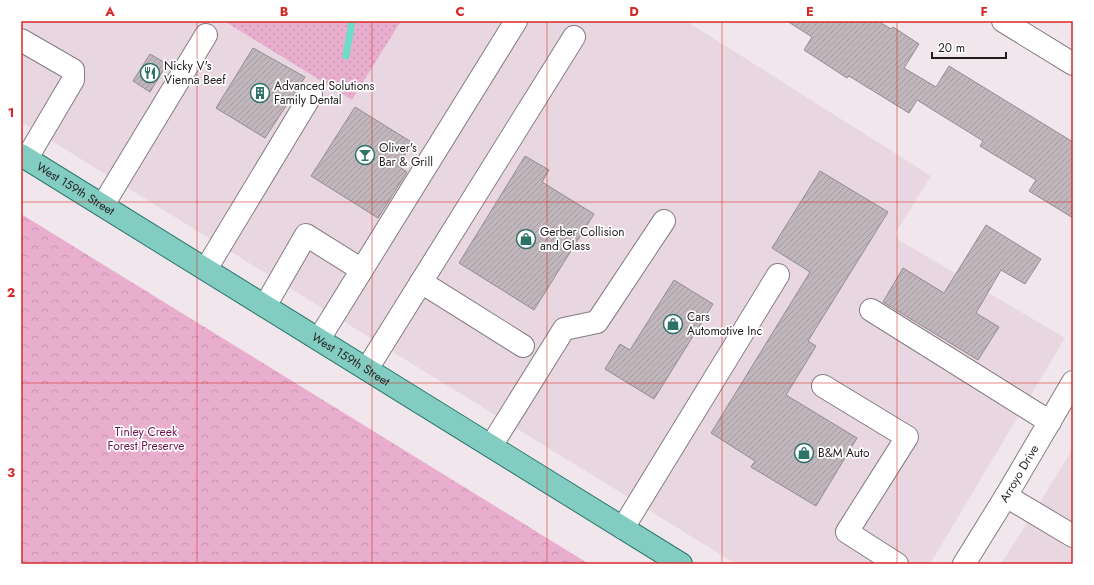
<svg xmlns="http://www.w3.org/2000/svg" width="1094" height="585" viewBox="0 0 1094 585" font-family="Jost,sans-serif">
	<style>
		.built { fill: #e8d7e0 }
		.grass { fill: url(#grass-dots) }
		.park { fill: url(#park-crowns) }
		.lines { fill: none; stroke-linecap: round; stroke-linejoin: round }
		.stream { stroke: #6dddc9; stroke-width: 7 }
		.building { fill: url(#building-hatch); stroke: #958b90 }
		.minor-casing { stroke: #857c81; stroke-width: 24 }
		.major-casing { stroke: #2a796e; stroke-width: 24 }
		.minor { stroke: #fff; stroke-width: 22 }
		.major { stroke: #82ccc1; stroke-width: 22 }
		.grid { fill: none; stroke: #d62828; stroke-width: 1; stroke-opacity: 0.55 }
		.labels { text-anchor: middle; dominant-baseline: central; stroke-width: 3.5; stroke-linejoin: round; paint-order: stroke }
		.poi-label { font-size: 12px; fill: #231f21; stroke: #fff; text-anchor: start }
		.street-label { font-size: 12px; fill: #231f21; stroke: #fff }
		.park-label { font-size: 12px; fill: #6e1551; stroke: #fff }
		.neatline { fill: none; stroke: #d62828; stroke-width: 1.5 }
		.grid-label { font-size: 13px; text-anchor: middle; font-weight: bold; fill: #d62828 }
	</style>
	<defs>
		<pattern id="grass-dots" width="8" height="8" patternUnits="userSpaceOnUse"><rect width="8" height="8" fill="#e9aece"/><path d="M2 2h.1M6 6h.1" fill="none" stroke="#c895b1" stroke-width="1.8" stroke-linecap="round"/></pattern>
		<pattern id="park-crowns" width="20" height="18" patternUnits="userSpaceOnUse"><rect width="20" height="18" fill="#e9aece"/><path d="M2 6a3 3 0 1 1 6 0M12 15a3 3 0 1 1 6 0" fill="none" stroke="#c895b1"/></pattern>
		<pattern id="building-hatch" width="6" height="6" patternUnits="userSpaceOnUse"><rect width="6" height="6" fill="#c0b6bb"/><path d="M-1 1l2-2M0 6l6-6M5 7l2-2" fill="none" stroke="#a59ca0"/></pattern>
	</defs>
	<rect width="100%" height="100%" fill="#f0e6eb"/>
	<!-- built -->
	<g class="built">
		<path d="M21 21H224L352 100 401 21H686L931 176 895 234 899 240 1065 338 930 564H736L21 122Z"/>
		<path d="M1073 448V564H1001L1041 501Z"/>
	</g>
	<!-- grass -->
	<path class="grass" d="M224 21H401L352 100Z"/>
	<!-- park -->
	<path class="park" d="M21 214 589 564H21Z"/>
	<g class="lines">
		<!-- stream -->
		<path class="stream" d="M346 56 352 21"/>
	</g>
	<!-- building -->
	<g class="building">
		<path d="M787 21H878L891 29 893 27 919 44 904 68 936 87 949 66 1073 142V218L1029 191 1036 180 980 146 983 141 917 100 909 113 849 76 847 78 804 50 812 37Z"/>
		<path d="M253 48 305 77 265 138 216 108Z"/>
		<path d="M150 54 167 64 150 92 133 81Z"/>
		<path d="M355 107 413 143 398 166 407 172 378 218 311 176Z"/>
		<path d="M525 156 549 170 542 182 594 214 534 310 459 263Z"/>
		<path d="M820 171 888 212 808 341 816 346 786 395 857 438 816 506 751 467 755 461 711 433 810 272 772 248Z"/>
		<path d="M986 225 1041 259 1025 284 1001 270 976 313 999 327 978 360 883 302 903 268 944 293Z"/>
		<path d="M674 280 713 304 654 399 605 369 620 344 630 350Z"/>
	</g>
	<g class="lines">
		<!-- minor casing -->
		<g class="minor-casing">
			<g id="minor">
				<path d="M1003 21 1073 64"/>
				<path d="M21 40 73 70V80L27 158"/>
				<path d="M103 205 206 35"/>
				<path d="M206 269 311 95"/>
				<path d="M421 282 523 346"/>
				<path d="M265 306 306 235 362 270"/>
				<path d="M871 310 1050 422"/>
				<path d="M319 339 516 21"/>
				<path d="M367 369 574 37"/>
				<path d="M823 386 907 437 847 532 897 564"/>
				<path d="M491 446 564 329 597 322 664 221"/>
				<path d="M1006 496 1073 536"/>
				<path d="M623 528 778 275"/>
				<path id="s1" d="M964 564 1006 496 1073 382"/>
			</g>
		</g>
		<!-- major casing -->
		<g class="major-casing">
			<g id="major">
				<path id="s2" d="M21 155 681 564"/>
			</g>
		</g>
		<!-- minor -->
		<use href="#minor" class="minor"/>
		<!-- major -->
		<use href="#major" class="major"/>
	</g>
	<!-- grid -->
	<path class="grid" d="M197 21V564M372 21V564M547 21V564M722 21V564M897 21V564M21 202H1073M21 383H1073"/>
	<!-- icons -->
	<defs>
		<g id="restaurant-ring" transform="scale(1)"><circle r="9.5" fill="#fff" stroke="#2d7266" stroke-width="1.5"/><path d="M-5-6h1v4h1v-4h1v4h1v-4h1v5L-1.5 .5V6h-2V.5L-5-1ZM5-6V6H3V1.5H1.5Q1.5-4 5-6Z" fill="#2d7266"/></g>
		<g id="building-ring" transform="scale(1)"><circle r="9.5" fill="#fff" stroke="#2d7266" stroke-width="1.5"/><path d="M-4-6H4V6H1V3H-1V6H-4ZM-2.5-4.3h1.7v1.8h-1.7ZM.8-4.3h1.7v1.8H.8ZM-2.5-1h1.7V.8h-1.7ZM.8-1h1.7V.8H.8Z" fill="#2d7266"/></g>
		<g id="bar-ring" transform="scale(1)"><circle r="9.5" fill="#fff" stroke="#2d7266" stroke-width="1.5"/><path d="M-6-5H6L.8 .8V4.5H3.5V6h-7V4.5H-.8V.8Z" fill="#2d7266"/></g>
		<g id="shop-ring" transform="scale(1)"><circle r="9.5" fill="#fff" stroke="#2d7266" stroke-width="1.5"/><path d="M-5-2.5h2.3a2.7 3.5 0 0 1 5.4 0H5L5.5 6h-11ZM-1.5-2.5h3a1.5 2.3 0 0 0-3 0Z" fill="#2d7266"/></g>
	</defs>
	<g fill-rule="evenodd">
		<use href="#restaurant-ring" x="150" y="73"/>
		<use href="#building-ring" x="260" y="93"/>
		<use href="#bar-ring" x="365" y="155"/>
		<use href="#shop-ring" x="526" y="239"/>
		<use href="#shop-ring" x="673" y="324"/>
		<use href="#shop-ring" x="804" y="453"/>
	</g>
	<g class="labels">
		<!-- poi labels -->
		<g class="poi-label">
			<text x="164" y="66">Nicky V's<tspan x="164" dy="14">Vienna Beef</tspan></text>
			<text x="274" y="86">Advanced Solutions<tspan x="274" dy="14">Family Dental</tspan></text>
			<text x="379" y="148">Oliver's<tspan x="379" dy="14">Bar &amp; Grill</tspan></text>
			<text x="540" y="232">Gerber Collision<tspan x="540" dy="14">and Glass</tspan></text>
			<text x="687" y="317">Cars<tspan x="687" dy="14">Automotive Inc</tspan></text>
			<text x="818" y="453">B&amp;M Auto</text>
		</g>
		<!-- street labels -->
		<g class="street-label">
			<text stroke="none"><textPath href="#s2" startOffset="64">West 159th Street</textPath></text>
			<text stroke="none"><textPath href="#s2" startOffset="388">West 159th Street</textPath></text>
			<text stroke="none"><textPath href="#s1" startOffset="106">Arroyo Drive</textPath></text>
		</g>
		<!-- park labels -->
		<g class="park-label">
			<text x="146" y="432">Tinley Creek<tspan x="146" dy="14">Forest Preserve</tspan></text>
		</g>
	</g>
	<!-- border -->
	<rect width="1094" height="585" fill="none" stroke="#ffffff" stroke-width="44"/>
	<!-- scale -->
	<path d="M932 52v6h74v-6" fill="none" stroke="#231f21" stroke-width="2"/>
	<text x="938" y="52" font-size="12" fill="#231f21" stroke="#ffffff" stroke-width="3" paint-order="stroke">20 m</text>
	<rect x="22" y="22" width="1050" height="541" class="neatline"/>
	<g class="grid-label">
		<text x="110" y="16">A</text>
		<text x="284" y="16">B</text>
		<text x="460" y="16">C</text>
		<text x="634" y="16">D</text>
		<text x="810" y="16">E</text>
		<text x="984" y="16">F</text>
		<text x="11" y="117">1</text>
		<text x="11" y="297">2</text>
		<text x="11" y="477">3</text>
	</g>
</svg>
